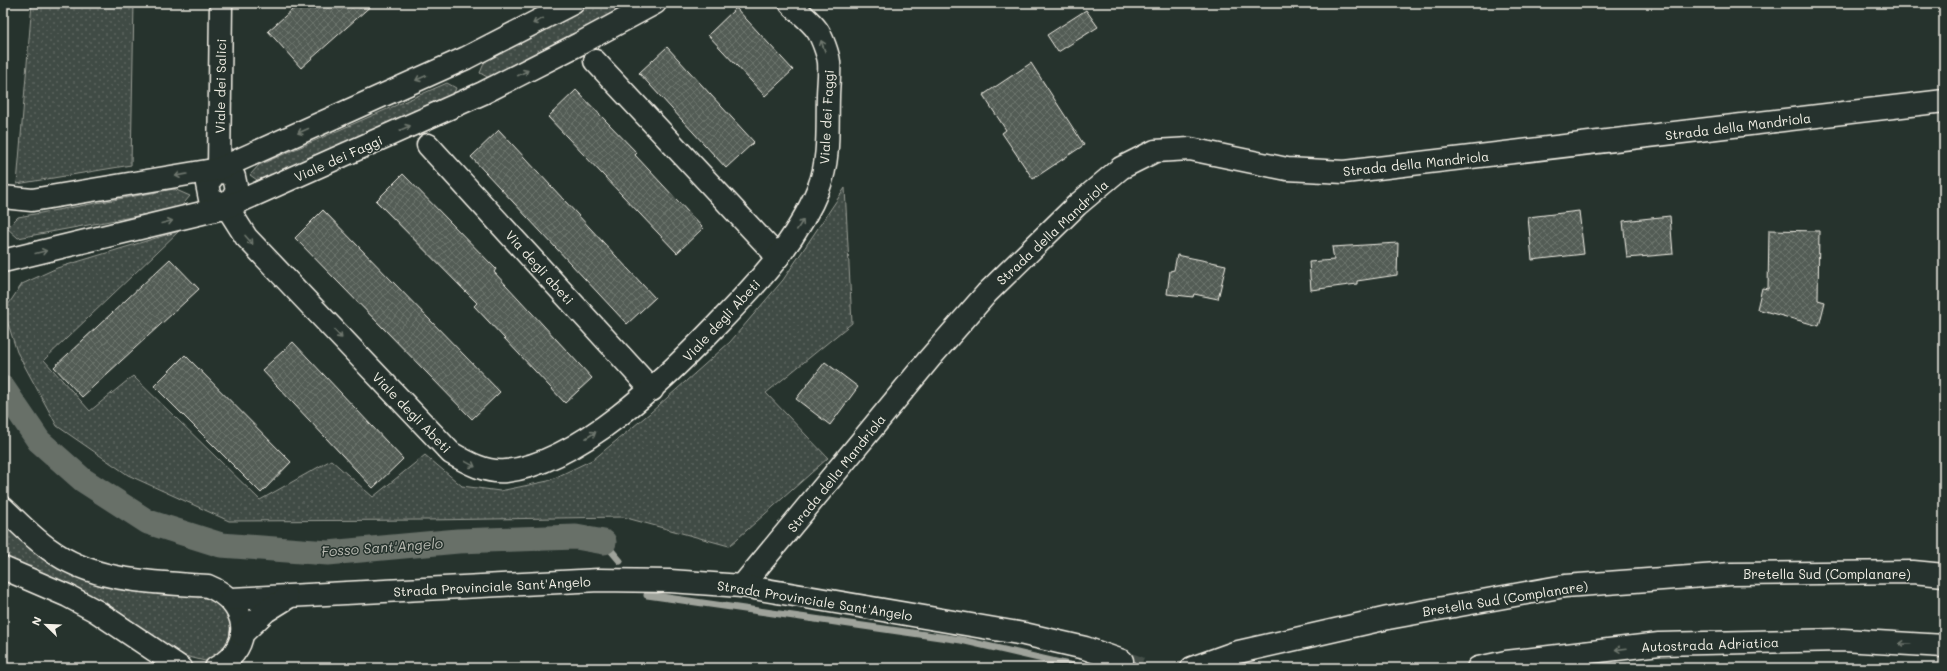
<svg xmlns="http://www.w3.org/2000/svg" width="1947" height="671" viewBox="0 0 1947 671" font-family="Mali,sans-serif">
	<style>
		.green { fill: url(#green-dots); stroke: #9a9e96 }
		.lines { fill: none; stroke-linecap: round; stroke-linejoin: round }
		.stream { stroke: #9fa39b; stroke-width: 7 }
		.canal { stroke: #676f68; stroke-width: 25 }
		.building { fill: url(#building-cross-hatch); stroke: #f4f1e8 }
		.secondary-tunnel { stroke: #455049; stroke-width: 22; stroke-dasharray: 22 11; stroke-linecap: butt }
		.street-casing { stroke: #f4f1e8; stroke-width: 25 }
		.secondary-casing { stroke: #f4f1e8; stroke-width: 25 }
		.primary-casing { stroke: #f4f1e8; stroke-width: 25 }
		.highway-casing { stroke: #f4f1e8; stroke-width: 25 }
		.street { stroke: #26332d; stroke-width: 22 }
		.secondary { stroke: #26332d; stroke-width: 22 }
		.primary { stroke: #26332d; stroke-width: 22 }
		.highway { stroke: #26332d; stroke-width: 22 }
		.oneway { stroke: #6e766e }
		.labels { text-anchor: middle; dominant-baseline: central; stroke-width: 3; stroke-linejoin: round; paint-order: stroke }
		.street-label { font-size: 13px; fill: #f4f1e8; stroke: #26332d }
		.water-label { font-size: 14px; font-style: italic; fill: #bcbdb5; stroke: #26332d }
	</style>
	<defs>
		<pattern id="green-dots" width="8" height="8" patternUnits="userSpaceOnUse"><rect width="8" height="8" fill="#414b45"/><path d="M2 2h.1M6 6h.1" fill="none" stroke="#5d6560" stroke-width="1.8" stroke-linecap="round"/></pattern>
		<pattern id="building-cross-hatch" width="8" height="8" patternUnits="userSpaceOnUse"><rect width="8" height="8" fill="#525c55"/><path d="M0 0l8 8M0 8l8-8" fill="none" stroke="#6c746d"/></pattern>
	</defs>
	<rect width="100%" height="100%" fill="#26332d"/>
	<filter id="ink" filterUnits="userSpaceOnUse"><feTurbulence type="fractalNoise" baseFrequency=".025" numOctaves="2"/><feDisplacementMap in="SourceGraphic" scale="8" xChannelSelector="R" yChannelSelector="G"/><feConvolveMatrix kernelMatrix="1 2 1 2 8 2 1 2 1" color-interpolation-filters="sRGB"/></filter>
	<g filter="url(#ink)">
		<!-- green -->
		<g class="green">
			<path d="M32 3H134L131 165 17 184Z"/>
			<path d="M593 3H634L489 78 480 73 485 61Z"/>
			<path d="M447 83 456 88 451 100 260 182 250 175 259 165Z"/>
			<path d="M845 188 852 323 766 393 828 458 729 546 623 517 427 520 229 521 128 475 57 426 17 352 4 311 22 284 57 268 179 231 44 360 90 411 133 376 260 500 331 460 373 497 425 455 462 486 500 491 548 481 594 459 650 413 730 342 783 280Z"/>
			<path d="M174 189 190 196 180 208 18 238 7 228 18 217Z"/>
			<path d="M3 524 42 555 219 602 234 615 233 637 221 654 205 661 185 656C125 621 68 581 3 556Z"/>
		</g>
		<g class="lines">
			<!-- stream -->
			<g class="stream">
				<path d="M604 542 620 561"/>
				<path d="M647 595 961 640 1082 668"/>
			</g>
			<!-- canal -->
			<path class="canal" d="M3 388 39 441 83 480 148 522 221 545 328 553 458 541 576 537 604 542"/>
		</g>
		<!-- building -->
		<g class="building">
			<path d="M300 3H374L301 68 268 31Z"/>
			<path d="M736 8 793 70 765 96 708 35Z"/>
			<path d="M1086 10 1098 27 1058 52 1047 35Z"/>
			<path d="M667 47 754 142 726 168 639 73Z"/>
			<path d="M1031 63 1084 145 1033 179 1002 133 1006 130 983 95Z"/>
			<path d="M576 90 637 153 635 155 703 228 677 253 548 117Z"/>
			<path d="M499 130 655 298 627 324 471 157Z"/>
			<path d="M403 174 496 269 494 272 592 378 565 403 474 306 477 303 376 201Z"/>
			<path d="M323 210 500 392 472 419 295 238Z"/>
			<path d="M1579 211 1584 254 1532 260 1528 217Z"/>
			<path d="M1670 216 1673 254 1627 258 1623 221Z"/>
			<path d="M1769 230 1819 231 1818 300 1825 302 1819 326 1757 309 1762 288 1768 289Z"/>
			<path d="M1398 243 1397 275 1357 281V284L1311 290 1309 262 1334 260 1332 247Z"/>
			<path d="M1177 255 1226 265 1218 299 1194 294 1193 297 1167 294 1170 271 1174 270Z"/>
			<path d="M170 259 199 289 82 397 54 367Z"/>
			<path d="M293 342 403 459 373 488 262 370Z"/>
			<path d="M185 355 291 462 261 493 154 386Z"/>
			<path d="M825 362 858 387 830 425 796 399Z"/>
		</g>
		<g class="lines">
			<!-- secondary-tunnel -->
			<path class="secondary-tunnel" d="M1122 661 1140 668"/>
			<!-- street casing -->
			<g class="street-casing">
				<g id="street">
					<path d="M595 61 778 257"/>
					<path d="M428 145 652 390"/>
					<path d="M219 169 221 3"/>
					<path d="M219 169 207 184 210 199 227 207"/>
					<path d="M219 169 234 177 237 191 227 207"/>
					<path d="M3 197 32 200 219 169 466 58 573 3"/>
					<path d="M227 207 246 237 451 453C468 463 486 473 506 471 579 463 665 379 714 328 755 286 797 242 819 187 830 159 827 126 828 97 828 86 830 73 829 62 828 54 822 37 817 30 810 20 798 12 790 3"/>
					<path d="M3 261 227 207 483 93 579 44 655 3"/>
					<path d="M742 586 930 358 987 293 1077 205 1121 168 1155 151 1190 149 1287 169 1344 172 1944 101"/>
				</g>
			</g>
			<!-- secondary casing -->
			<g class="secondary-casing">
				<g id="secondary">
					<path d="M3 508C18 522 32 537 49 549 95 583 153 582 208 586 248 602 256 646 216 668"/>
					<path d="M3 568 68 596 96 611 181 668"/>
					<path d="M231 599 599 580 670 581 742 586 1024 634 1085 648 1122 661"/>
					<path d="M242 634 266 611 287 598"/>
				</g>
			</g>
			<!-- primary casing -->
			<g class="primary-casing">
				<path id="primary" d="M1192 668 1234 653 1388 618 1565 586 1731 574 1913 572 1944 575"/>
			</g>
			<!-- highway casing -->
			<g class="highway-casing">
				<path id="highway" d="M1478 668 1506 662 1659 644 1843 640 1944 646"/>
			</g>
			<!-- street -->
			<use href="#street" class="street"/>
			<!-- secondary -->
			<use href="#secondary" class="secondary"/>
			<!-- primary -->
			<use href="#primary" class="primary"/>
			<!-- highway -->
			<use href="#highway" class="highway"/>
		</g>
		<!-- one-way arrows -->
		<defs><path id="oneway-shaft" d="M-6 0H5M1.5-3L5.5 0L1.5 3" fill="none" stroke-width="1.6" stroke-linecap="round" stroke-linejoin="round"/></defs>
		<g class="oneway">
			<use href="#oneway-shaft" transform="translate(538 21) rotate(153)"/>
			<use href="#oneway-shaft" transform="translate(823 46) rotate(-110)"/>
			<use href="#oneway-shaft" transform="translate(523 73) rotate(-27)"/>
			<use href="#oneway-shaft" transform="translate(421 78) rotate(156)"/>
			<use href="#oneway-shaft" transform="translate(405 128) rotate(-24)"/>
			<use href="#oneway-shaft" transform="translate(303 131) rotate(156)"/>
			<use href="#oneway-shaft" transform="translate(181 175) rotate(170)"/>
			<use href="#oneway-shaft" transform="translate(167 222) rotate(-14)"/>
			<use href="#oneway-shaft" transform="translate(800 225) rotate(-57)"/>
			<use href="#oneway-shaft" transform="translate(249 240) rotate(49)"/>
			<use href="#oneway-shaft" transform="translate(41 252) rotate(-14)"/>
			<use href="#oneway-shaft" transform="translate(338 334) rotate(47)"/>
			<use href="#oneway-shaft" transform="translate(591 435) rotate(-33)"/>
			<use href="#oneway-shaft" transform="translate(470 464) rotate(29)"/>
			<use href="#oneway-shaft" transform="translate(1905 644) rotate(-177)"/>
			<use href="#oneway-shaft" transform="translate(1621 649) rotate(173)"/>
		</g>
	</g>
	<g class="labels">
		<!-- street labels -->
		<g class="street-label">
			<text transform="translate(220 86) rotate(-89)">Viale dei Salici</text>
			<text transform="translate(826 117) rotate(-87)">Viale dei Faggi</text>
			<text transform="translate(1738 126) rotate(-7)">Strada della Mandriola</text>
			<text transform="translate(338 158) rotate(-24)">Viale dei Faggi</text>
			<text transform="translate(1416 163) rotate(-6)">Strada della Mandriola</text>
			<text transform="translate(1052 232) rotate(-43)">Strada della Mandriola</text>
			<text transform="translate(540 267) rotate(48)">Via degli abeti</text>
			<text transform="translate(721 320) rotate(-47)">Viale degli Abeti</text>
			<text transform="translate(412 412) rotate(46)">Viale degli Abeti</text>
			<text transform="translate(836 473) rotate(-51)">Strada della Mandriola</text>
			<text x="1827" y="573">Bretella Sud (Complanare)</text>
			<text transform="translate(492 586) rotate(-3)">Strada Provinciale Sant'Angelo</text>
			<text transform="translate(1505 598) rotate(-9)">Bretella Sud (Complanare)</text>
			<text transform="translate(815 600) rotate(9)">Strada Provinciale Sant'Angelo</text>
			<text transform="translate(1710 644) rotate(-2)">Autostrada Adriatica</text>
		</g>
		<!-- water labels -->
		<g class="water-label">
			<text transform="translate(382 547) rotate(-4)">Fosso Sant'Angelo</text>
		</g>
	</g>
	<!-- margin -->
	<rect width="1947" height="671" fill="none" stroke="#26332d" stroke-width="16"/>
	<rect x="8" y="8" width="1931" height="655" fill="none" stroke="#f4f1e8" stroke-width="1.5" filter="url(#ink)"/>
	<!-- north arrow -->
	<g transform="translate(46 625) rotate(293)" stroke="#26332d" stroke-width="3" paint-order="stroke">
	<path d="M0-3L7 15L0 10L-7 15Z" fill="#f4f1e8"/>
	<text y="-6" font-size="11" font-weight="bold" text-anchor="middle" fill="#f4f1e8">N</text>
	</g>
</svg>
